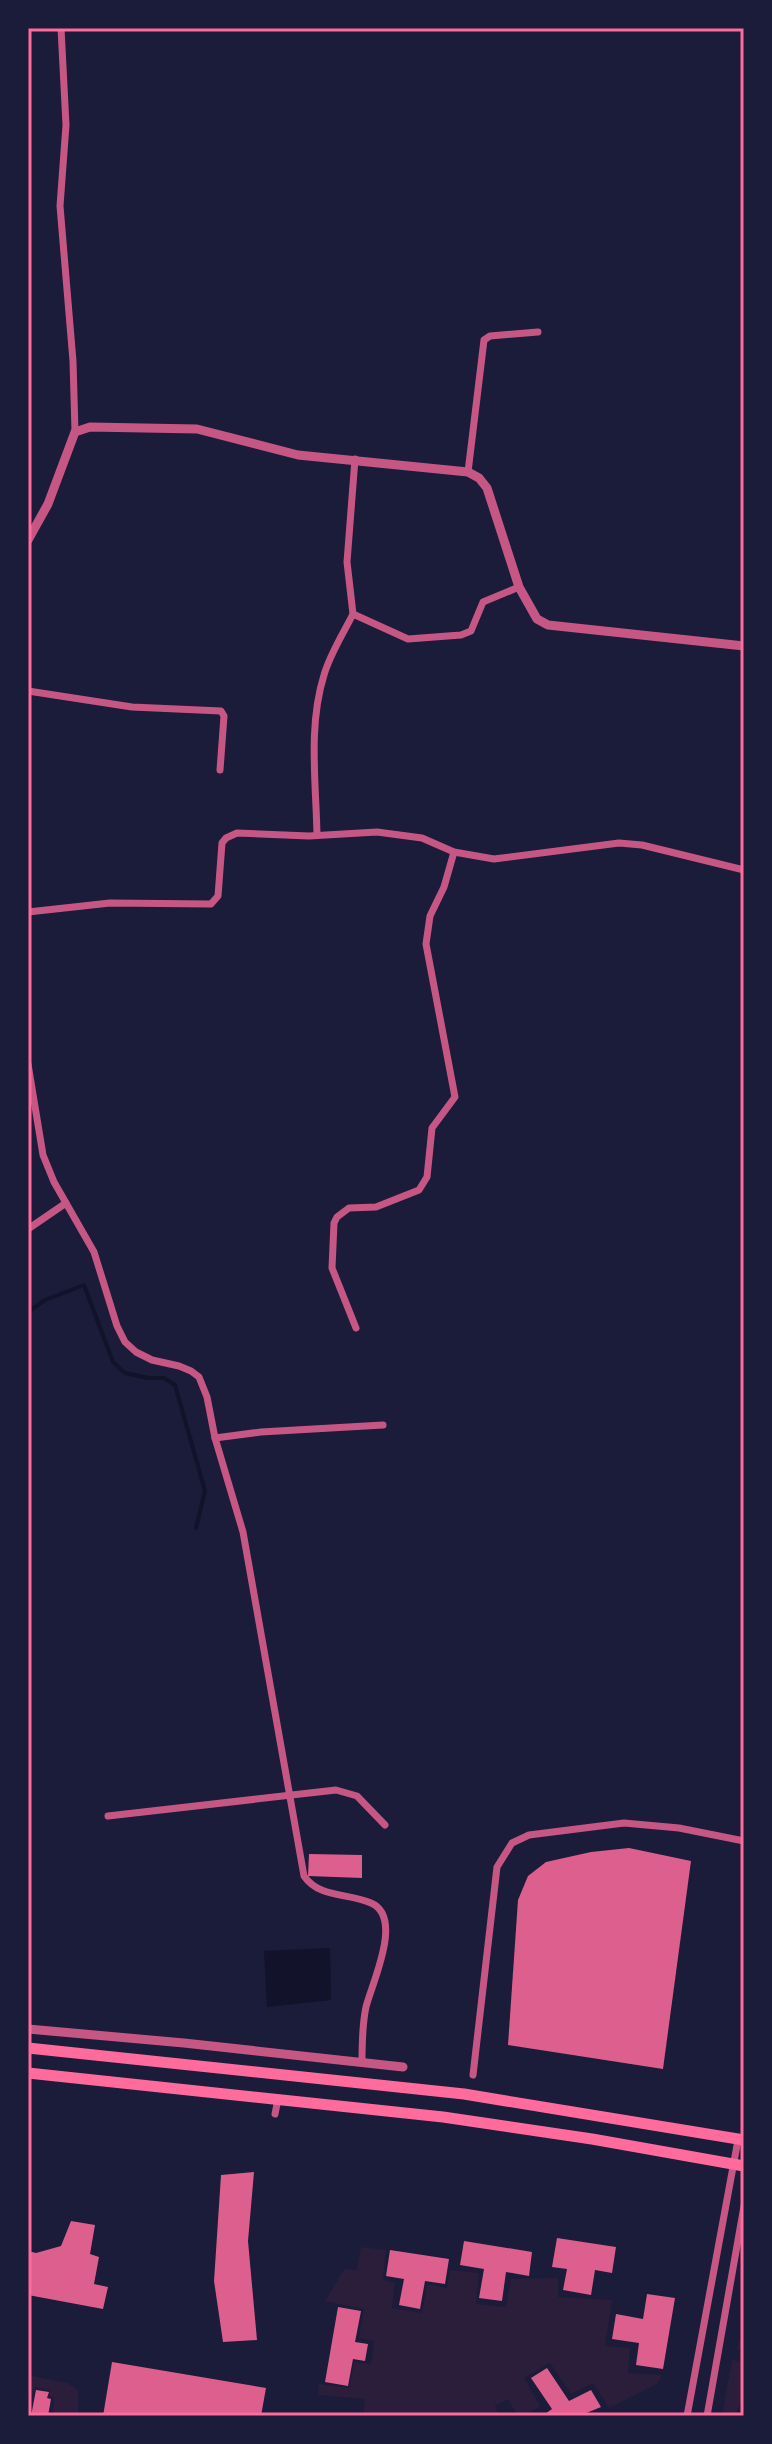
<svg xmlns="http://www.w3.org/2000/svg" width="772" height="2444" viewBox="0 0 772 2444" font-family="Manrope,sans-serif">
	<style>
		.green { fill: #2a1e3b }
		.water { fill: #12122b }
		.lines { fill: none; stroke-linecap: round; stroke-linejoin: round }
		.stream { stroke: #12122b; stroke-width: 4 }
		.building { fill: #dd5f8e }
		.minor { stroke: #c65784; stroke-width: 7 }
		.tertiary { stroke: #c65784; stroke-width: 9 }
		.primary { stroke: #ff6b9d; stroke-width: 11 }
		.neatline { fill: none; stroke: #ff6b9d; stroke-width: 3 }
	</style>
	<rect width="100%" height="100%" fill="#1b1b3a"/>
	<!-- green -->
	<g class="green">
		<path d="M361 2247 386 2250 383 2280 395 2283 392 2308 422 2313 427 2284 447 2288 450 2270 479 2273 476 2304 506 2307 511 2279 558 2278V2297L612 2300 605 2346 630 2348 628 2373 662 2375 657 2384 609 2408 593 2383 571 2394 550 2363 524 2378 540 2406 524 2416H518L508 2399 495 2406 500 2416H476L474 2413 468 2416H363L365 2399 318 2395 319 2384 349 2388 354 2362 371 2364 374 2341 359 2338 364 2309 325 2301 344 2269 357 2270Z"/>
		<path d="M744 2330V2394L735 2416H722L732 2360 739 2361 741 2349H737Z"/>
		<path d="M28 2375 67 2383 78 2390V2416L53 2413 54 2398 49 2397 50 2390 35 2387 32 2397 28 2396Z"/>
	</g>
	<!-- water -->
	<path class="water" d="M330 1948 331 2000 267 2007 264 1951Z"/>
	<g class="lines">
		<!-- stream -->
		<path class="stream" d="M28 1312 45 1300 84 1285 113 1362 125 1373 148 1378H164L175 1385 205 1491 196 1528"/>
	</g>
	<!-- building -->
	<g class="building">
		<path d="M629 1848 691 1861 663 2069 508 2045 518 1900 528 1876 546 1862 591 1852Z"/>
		<path d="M309 1854 362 1855V1878L308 1876Z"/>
		<path d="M254 2172 248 2241 257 2340 223 2342 214 2281 221 2175Z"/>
		<path d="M71 2221 95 2225 90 2254 99 2257 94 2284 108 2287 103 2309 28 2295V2251L36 2253 61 2246Z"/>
		<path d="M557 2238 616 2247 612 2273 595 2270 591 2295 563 2290 567 2269 552 2267Z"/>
		<path d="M464 2241 532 2252 529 2276 506 2272 502 2301 479 2298 484 2269 460 2265Z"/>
		<path d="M390 2250 449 2259 445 2284 425 2281 420 2309 399 2305 404 2279 386 2276Z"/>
		<path d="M647 2294 675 2298 663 2369 636 2365 639 2343 612 2339 616 2314 643 2319Z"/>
		<path d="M338 2307 361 2311 355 2342 368 2344 365 2361 353 2359 348 2386 325 2382Z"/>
		<path d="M112 2362 266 2388 261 2416H103Z"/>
		<path d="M547 2368 569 2401 591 2390 601 2407 579 2416H542L552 2409 531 2378Z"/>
		<path d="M36 2390 49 2392 47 2398 51 2399 48 2416H31Z"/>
	</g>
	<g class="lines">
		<!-- minor -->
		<g class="minor">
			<path d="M61 28 66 125 60 206 73 361 75 432"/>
			<path d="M355 459 347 562 353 614 408 639 461 635 471 631 483 602 519 587"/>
			<path d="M468 472 484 340 490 336 538 332"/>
			<path d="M28 691 132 707 221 711 224 716 220 770"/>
			<path d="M317 835C316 782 308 726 324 675 330 654 343 634 353 614"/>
			<path d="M28 912 110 903 211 904 218 896 222 843 226 838 237 833 309 836 377 832 422 838 454 852 494 859 619 843 642 845 744 870"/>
			<path d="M28 1064 43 1155 54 1182 94 1252 117 1326 125 1342 136 1352 152 1360 179 1366 191 1371 199 1377 207 1397 215 1438 243 1532 304 1876C319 1898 348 1893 371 1903 404 1917 372 1983 366 2007 362 2025 362 2044 362 2063"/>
			<path d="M28 1229 66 1203"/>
			<path d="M356 1328 332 1268 334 1223 337 1217 349 1208 376 1207 419 1190 427 1177 432 1128 455 1097 426 944 430 916 444 887 454 852"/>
			<path d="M215 1438 261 1432 383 1425"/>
			<path d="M108 1816 336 1790 357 1796 385 1825"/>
			<path d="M473 2075 497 1867 512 1843 529 1835 624 1823 679 1828 744 1841"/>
			<path d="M275 2114 278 2099"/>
			<path d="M687 2416 738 2140"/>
			<path d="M707 2416 744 2206"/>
		</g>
		<!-- tertiary -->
		<g class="tertiary">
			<path d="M28 540 48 504 75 432 90 427 197 429 298 455 468 472 479 478 487 488 519 587 537 619 548 625 744 646"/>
			<path d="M28 2029 184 2043 403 2067"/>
		</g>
		<!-- primary -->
		<g class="primary">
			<path d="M28 2048 464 2094 744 2140"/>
			<path d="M28 2073 443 2117 592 2139 744 2166"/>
		</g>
	</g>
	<!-- border -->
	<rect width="772" height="2444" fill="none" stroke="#1b1b3a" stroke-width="60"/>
	<rect x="30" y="30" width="712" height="2384" class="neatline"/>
</svg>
